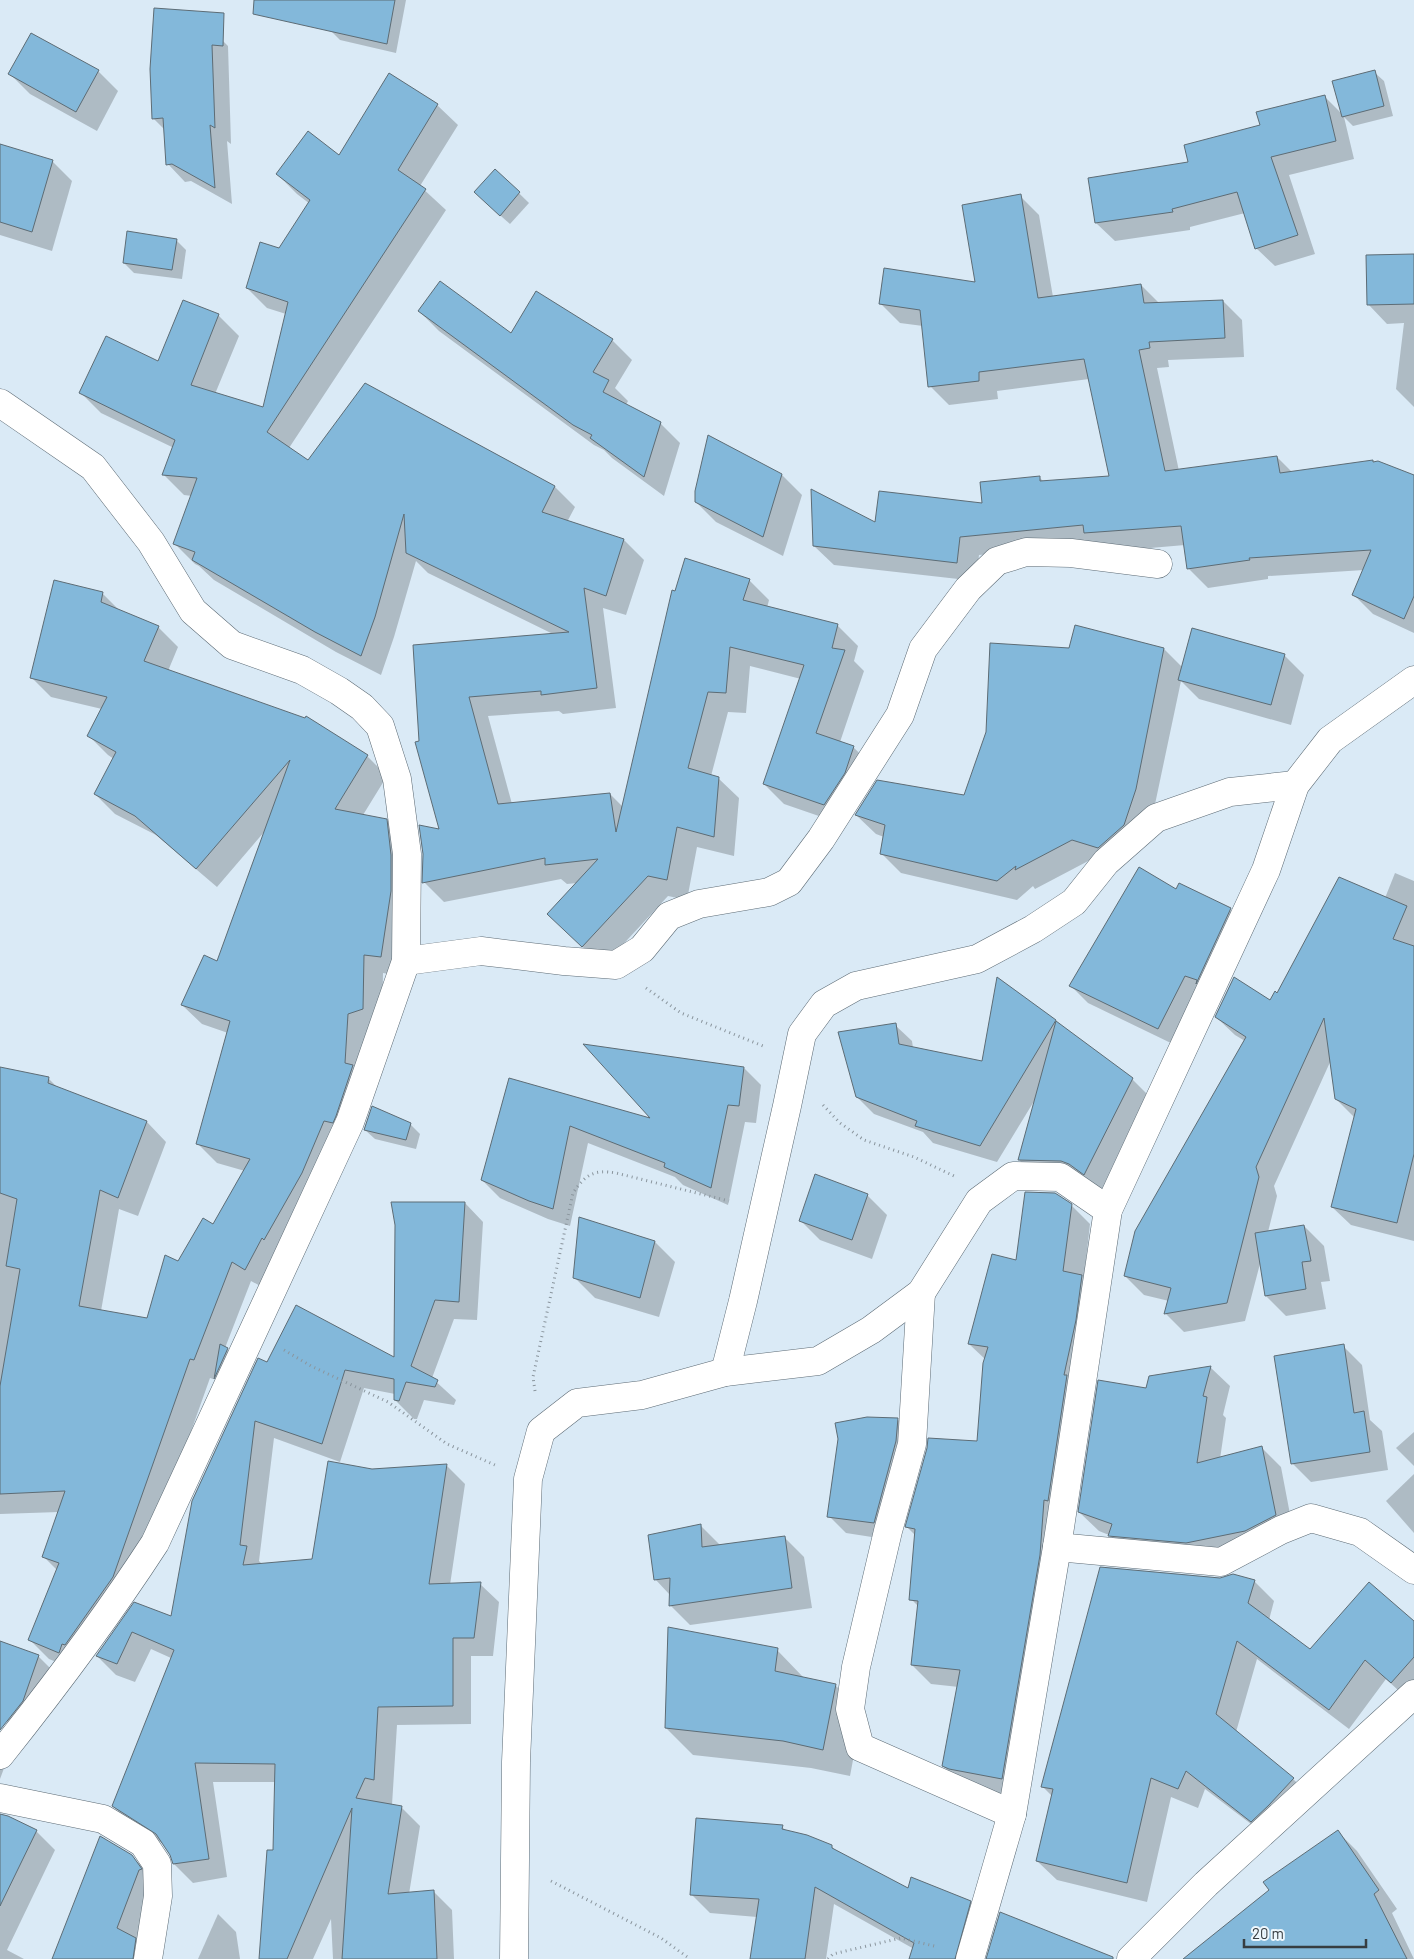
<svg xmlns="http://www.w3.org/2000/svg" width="1414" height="1959" viewBox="0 0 1414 1959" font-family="Barlow,sans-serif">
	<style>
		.shadow { fill: #0003 }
		.building { fill: #83b8da; stroke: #5d6c75 }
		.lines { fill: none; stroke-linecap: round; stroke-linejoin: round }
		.minor-casing { stroke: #5d6b75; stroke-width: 29 }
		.path { stroke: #8a959d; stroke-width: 3; stroke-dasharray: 1 4; stroke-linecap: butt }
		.minor { stroke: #fff; stroke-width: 28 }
	</style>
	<rect width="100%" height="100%" fill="#daeaf6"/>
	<!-- shadow -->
	<g class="shadow">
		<path d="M335 0H406L396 53 340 40 330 30Z"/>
		<path d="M32 34 98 71 118 91 97 131 30 94 10 74Z"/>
		<path d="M216 34 228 46 231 144 227 141 232 204 191 181 185 182 168 164 165 130 153 118Z"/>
		<path d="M1374 72 1384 81 1393 116 1353 126 1344 117 1354 159 1289 175 1315 254 1275 266 1256 248 1245 213 1190 227V230L1115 241 1096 223 1090 179 1190 163 1261 126 1324 96 1342 114Z"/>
		<path d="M437 105 458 125 420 186 446 210 289 448 309 462 366 384 555 487 575 507 567 522 624 540 644 560 626 615 603 608 616 708 563 714 559 711 488 716 512 804 610 794 623 807 676 592 749 580 769 600 767 608 838 626 858 646 854 661 864 671 840 742 853 747 874 767 845 825 784 804 764 784 801 679 750 666 746 713 728 712 711 776 718 778 739 798 734 856 697 847 687 900 668 896 603 966 569 934 577 883 567 884 561 879 444 902 424 882 441 831 420 742 414 646 555 635 428 573 416 561 394 637 381 675 336 652 214 580 199 566 195 564 175 544 192 496 184 495 164 475 174 448 101 413 81 393 159 363 183 301 219 316 239 336 215 394 264 409 286 314 267 308 247 288 279 249 310 204 297 194 277 174 339 156Z"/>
		<path d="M0 145 52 161 72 181 52 251 0 235Z"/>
		<path d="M495 170 529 203 510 224 485 202Z"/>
		<path d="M1020 196 1039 215 1053 297 1141 285 1160 304 1223 301 1242 320 1244 357 1168 360 1169 367 1157 368 1179 471 1277 457 1292 472 1374 463 1414 476V633L1373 614 1354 595 1364 570 1268 576V579L1208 588 1189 569 1185 545 1104 552 1097 544 979 555 976 581 834 565 814 546 876 524 984 504 1039 477 1044 482 1110 477 1089 379 997 391 998 399 949 405 930 386 923 326 900 323 881 304 976 283Z"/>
		<path d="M176 240 186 250 182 279 134 273 124 263Z"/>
		<path d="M1414 256V407L1396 389 1404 323 1387 324 1368 304Z"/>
		<path d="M419 311 511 335 612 340 632 360 615 388 628 401 626 405 660 423 680 443 664 496 612 458 604 450 594 445 439 331Z"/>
		<path d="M782 475 802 495 783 556 716 522 696 502Z"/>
		<path d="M102 593 120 611 158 627 178 647 168 671 306 720 307 718 367 756 387 776 363 815 386 820 406 840 401 976 383 973 382 1028 364 1077 264 1288 251 1281 225 1348 248 1369 234 1398 214 1377 213 1379 210 1378 132 1597 78 1671 49 1659 30 1640 57 1570 43 1556 59 1512 0 1514V1068L48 1078 59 1089 147 1122 166 1142 138 1216 119 1209 101 1311 148 1319 178 1263 213 1226 245 1171 217 1163 197 1143 228 1033 202 1024 182 1005 217 962 265 831 217 887 156 835 115 814 95 794 114 759 108 755 89 736 102 709 51 697 32 678Z"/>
		<path d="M1076 626 1164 649 1182 667 1284 655 1304 675 1291 725 1199 699 1181 681 1154 809 1092 859 1035 889 1033 886 1017 900 901 873 881 853 884 837 876 834 856 815 964 796 1070 649Z"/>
		<path d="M1395 873 1414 881V1241L1351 1225 1332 1207 1355 1118 1336 1099 1331 1060 1274 1186 1277 1196 1268 1232 1304 1226 1324 1246 1330 1281 1321 1282 1326 1309 1286 1316 1266 1296 1261 1260 1245 1321 1184 1332 1166 1314 1169 1301 1144 1295 1125 1276 1245 1041 1235 1035 1216 1017 1270 1002 1385 898Z"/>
		<path d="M1177 891 1230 910 1247 926 1175 1045 1088 1003 1071 986Z"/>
		<path d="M1055 1021 1132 1079 1151 1098 1103 1192 1038 1179 1019 1160 1036 1098 997 1162 933 1143 923 1132 874 1114 857 1097 895 1025 912 1041 913 1048 983 1063Z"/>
		<path d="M744 1068 761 1085 756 1123 745 1122 728 1205 683 1185 675 1177 588 1143 570 1226 548 1219 500 1198 482 1180 510 1079 654 1120Z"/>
		<path d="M373 1108 411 1125 420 1134 416 1149 375 1139 365 1130Z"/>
		<path d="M867 1195 887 1215 872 1259 820 1240 800 1220Z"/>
		<path d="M465 1203 483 1222 477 1320 454 1319 432 1378 456 1400 454 1405 424 1400 417 1419H414L395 1400V1394L364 1388 340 1462 274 1438 259 1561 263 1565 313 1560 372 1470 447 1466 465 1484 450 1585 480 1584 499 1602 493 1656H471V1724L397 1725 392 1805 401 1807 420 1826 409 1894 434 1892 452 1910 454 1959H333L331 1919 313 1959H260L275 1852 276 1782H213L227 1877 193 1883 174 1864 171 1855 165 1845 132 1825 113 1806 171 1658 151 1649 135 1682 116 1675 97 1656 134 1604 172 1618 268 1364 395 1359Z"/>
		<path d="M1071 1205 1090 1224 1084 1278 1101 1296 1021 1798 970 1788 963 1785 943 1766 959 1687 931 1684 912 1665 919 1607 911 1599 916 1536 907 1527 978 1442 986 1360 969 1344 1017 1261Z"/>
		<path d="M580 1219 655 1242 675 1262 659 1317 595 1298 575 1278Z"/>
		<path d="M1343 1346 1362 1365 1370 1420 1382 1431 1388 1470 1311 1482 1292 1463Z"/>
		<path d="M1210 1367 1230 1386 1223 1415 1226 1418 1220 1459 1262 1448 1281 1467 1294 1535 1265 1550 1129 1555 1109 1535 1099 1531 1079 1512Z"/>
		<path d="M897 1419 915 1436 891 1540 846 1533 829 1516Z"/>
		<path d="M1414 1432V1466L1396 1448Z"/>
		<path d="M1414 1474V1533L1386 1501Z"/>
		<path d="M700 1525 720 1545 784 1537 804 1557 812 1608 690 1625 670 1605V1595L655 1579Z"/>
		<path d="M1254 1581 1274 1601 1269 1620 1310 1651 1414 1623V1699L1411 1702 1386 1679 1349 1729 1257 1659 1236 1732 1293 1779 1313 1798 1272 1840 1205 1789 1198 1808 1171 1797 1147 1902 1057 1880 1037 1861 1053 1797 1042 1786Z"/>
		<path d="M0 1643 38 1656 58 1676 34 1731 0 1719Z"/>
		<path d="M777 1650 804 1678 835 1685 862 1712 850 1776 811 1768 693 1755 666 1728Z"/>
		<path d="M0 1746 9 1755 0 1779Z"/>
		<path d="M0 1815 36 1831 55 1850 7 1950 24 1959H0Z"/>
		<path d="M782 1827 787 1832 832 1847 838 1852 909 1890 970 1902 989 1921 978 1959H911L914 1949 834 1904 826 1959H751L757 1917 710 1913 691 1894Z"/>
		<path d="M1338 1832 1357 1851 1397 1909 1392 1913 1414 1959H1185L1270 1890Z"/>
		<path d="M131 1856 151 1875 153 1959H53Z"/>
		<path d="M218 1914 236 1932 240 1959H198Z"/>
	</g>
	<!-- building -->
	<g class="building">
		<path d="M254 0H395L387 44 253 14Z"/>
		<path d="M154 8 224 13 223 46 212 45 215 128 210 125 215 188 172 164 166 165 163 118 152 119 150 69Z"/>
		<path d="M31 33 99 70 76 112 8 74Z"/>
		<path d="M1375 70 1384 106 1342 117 1332 81Z"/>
		<path d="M389 73 438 104 398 170 426 189 267 432 308 460 365 383 555 486 542 512 624 539 606 596 584 588 597 688 541 695V691L469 697 498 804 610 793 616 832 672 590 675 591 685 558 750 579 743 600 838 624 832 648 845 650 816 733 854 746 845 773 824 805 763 784 804 665 730 647 726 693 708 692 688 768 719 777 714 837 677 827 667 880 648 876 582 947 547 914 598 859 545 865V858L422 883 423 854 419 825 439 829 415 742 419 741 413 645 569 632 406 553 404 514 375 617 361 656 315 632 192 560 195 552 173 544 197 478 162 475 175 440 79 393 106 336 158 361 183 300 219 314 191 385 263 407 288 302 246 288 260 242 279 248 310 200 276 174 308 131 339 155Z"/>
		<path d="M1325 95 1336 141 1271 157 1298 235 1255 249 1237 192 1172 209 1173 212 1095 223 1088 178 1188 162 1184 145 1260 125 1256 112Z"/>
		<path d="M0 144 53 160 32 232 0 222Z"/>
		<path d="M495 169 520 192 500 216 474 192Z"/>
		<path d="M1021 194 1038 298 1141 284 1144 303 1223 300 1225 338 1149 342 1150 348 1139 350 1165 471 1277 456 1280 473 1373 460V462L1378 461 1414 475V596L1404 619 1352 595 1371 550 1249 558 1250 560 1187 569 1181 526 1084 533 1083 525 960 537 957 563 813 546 811 489 875 522 879 491 982 503 980 482 1040 476V481L1109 476 1084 359 979 372V381L928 387 920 310 879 304 884 268 975 282 962 205Z"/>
		<path d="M127 231 177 239 172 270 123 263Z"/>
		<path d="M1414 254V304L1367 305 1366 255Z"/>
		<path d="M440 281 511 333 536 291 613 339 593 372 609 380 603 392 661 422 644 477 590 438 592 435 573 425 418 311Z"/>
		<path d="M708 435 782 474 763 537 695 502V491Z"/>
		<path d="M54 580 103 592 101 602 159 626 144 661 305 718 306 716 368 755 335 809 387 819 391 855V891L381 957 364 955 363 1009 348 1014 345 1063 353 1065 336 1116 333 1123 324 1121 302 1173 264 1240 262 1238 245 1270 232 1262 194 1360 190 1359 113 1577 65 1645 62 1644 59 1653 28 1640 59 1563 42 1557 65 1491 0 1494V1386L20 1269 6 1266 17 1199 0 1193V1067L49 1077 48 1083 147 1121 118 1198 100 1190 79 1306 147 1318 165 1255 178 1261 203 1218 213 1224 250 1159 196 1144 230 1021 181 1005 204 955 217 961 290 760 196 869 135 816 94 794 116 752 87 736 107 697 30 678Z"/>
		<path d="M1075 625 1164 648 1136 789 1124 825 1098 848 1072 840 1015 870 1016 866 997 881 880 854 885 825 855 815 877 780 964 795 986 732 990 643 1069 648Z"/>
		<path d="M1192 628 1285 654 1271 705 1178 680Z"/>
		<path d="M1139 867 1176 889 1179 883 1231 908 1196 984 1197 980 1185 976 1158 1029 1069 986Z"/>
		<path d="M1339 877 1407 906 1393 939 1414 946V1154L1397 1223 1331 1207 1356 1109 1335 1099 1324 1018 1256 1167 1259 1177 1227 1303 1164 1314 1171 1288 1124 1276 1135 1231 1246 1037 1215 1017 1234 977 1270 1000 1275 991 1277 993Z"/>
		<path d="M997 977 1056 1020 980 1146 915 1126 917 1121 856 1097 838 1032 896 1023 899 1044 982 1061Z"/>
		<path d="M1056 1021 1133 1078 1084 1175 1069 1164 1061 1161 1018 1160Z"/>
		<path d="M583 1044 744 1067 739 1106 728 1105 711 1188 664 1167 665 1163 570 1126 553 1209 529 1201 481 1180 509 1078 650 1118Z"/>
		<path d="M372 1106 411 1123 406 1140 364 1130Z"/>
		<path d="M815 1174 868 1194 852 1240 799 1221Z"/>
		<path d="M1025 1192 1055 1193 1072 1204 1063 1271 1082 1275 1076 1320 1064 1375H1067L1048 1501 1044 1500 1040 1555 1002 1779 949 1769 942 1766 960 1670 911 1665 918 1601 909 1600 915 1529 905 1527 927 1448 928 1438 977 1441 983 1363 988 1347 968 1344 992 1254 1016 1260Z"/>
		<path d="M391 1202H465L459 1302 435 1300 411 1366 438 1380 435 1387 406 1382 399 1401 394 1400V1379L345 1370 322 1444 255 1421 240 1545 247 1546 243 1565 312 1559 328 1461 372 1469 447 1464 429 1584 481 1582 474 1638H453V1706L378 1707 374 1780 365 1778 356 1798 402 1806 388 1894 434 1890 437 1959H342L352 1808 287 1959H259L267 1850H273L275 1764 195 1763 209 1859 173 1864 170 1855 156 1834 112 1806 174 1650 132 1632 117 1664 96 1656 134 1602 171 1616 192 1501 258 1358 267 1362 296 1305 394 1357 395 1225Z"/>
		<path d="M579 1217 655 1241 640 1298 573 1278Z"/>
		<path d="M1304 1225 1311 1261 1302 1262 1306 1289 1265 1296 1255 1233Z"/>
		<path d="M220 1344 228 1348 214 1379Z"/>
		<path d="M1344 1344 1354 1413 1364 1411 1370 1452 1291 1464 1274 1356Z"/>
		<path d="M1211 1366 1203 1396 1207 1397 1197 1463 1262 1446 1276 1515 1245 1531 1186 1543 1108 1536 1112 1524 1078 1512 1098 1380 1146 1388 1149 1376Z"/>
		<path d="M867 1417 898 1418 896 1441 874 1523 827 1517 838 1439 835 1423Z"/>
		<path d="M701 1524 702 1547 785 1536 792 1588 669 1606 670 1578 654 1580 648 1535Z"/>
		<path d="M1100 1567 1220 1578 1233 1574 1255 1580 1248 1603 1310 1649 1369 1582 1414 1621V1657L1391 1683 1365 1660 1329 1710 1237 1641 1216 1714 1294 1778 1269 1805 1251 1822 1186 1771 1178 1789 1151 1778 1127 1883 1036 1861 1053 1789 1041 1787Z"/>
		<path d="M668 1627 778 1648 775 1671 836 1684 823 1750 783 1741 665 1728Z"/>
		<path d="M0 1641 39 1655 23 1701 0 1730Z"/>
		<path d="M0 1814 8 1816 37 1830 0 1906Z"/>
		<path d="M696 1818 783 1825 782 1829 807 1835 832 1845V1848L908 1888 911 1877 971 1901 955 1959H909L914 1943 815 1887 805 1959H750L759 1899 690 1895Z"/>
		<path d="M1338 1830 1379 1890 1374 1894 1407 1959H1183L1269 1890 1263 1882Z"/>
		<path d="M100 1836 132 1855 142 1869 139 1870 117 1928 136 1938 133 1959H52Z"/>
		<path d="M1000 1912 1113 1957V1959H986Z"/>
	</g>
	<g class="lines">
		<!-- minor casing -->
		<g class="minor-casing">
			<g id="minor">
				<path d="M0 403 93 467 151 542 193 611 232 645 302 670 339 691 362 707 380 726 397 779 407 854 406 961 350 1122 155 1543C107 1617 55 1686 0 1755"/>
				<path d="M406 961 481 951 564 961 616 965 642 949 669 916 699 904 769 892 789 882 821 839 900 715 923 649 968 589 997 561 1026 552 1071 553 1158 564"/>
				<path d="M921 1293 912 1444 888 1531 856 1667 850 1709 860 1747 1012 1814"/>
				<path d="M725 1372 743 1301 787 1106 802 1034 824 1004 856 986 977 959 1033 929 1074 902 1106 862 1156 818 1230 792 1295 785"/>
				<path d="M1057 1547 1221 1562 1281 1530 1311 1518 1360 1532 1414 1570"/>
				<path d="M0 1798 103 1819 143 1843 157 1864 158 1896 148 1959"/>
				<path d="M514 1959 516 1762 528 1479 541 1431 577 1403 642 1395 725 1372 818 1361 871 1330 921 1293 979 1201 1013 1176 1060 1177 1108 1210"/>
				<path d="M970 1959 1012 1814 1057 1547 1108 1210 1266 870 1295 785 1330 740 1414 680"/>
				<path d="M1131 1959 1206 1884 1414 1694"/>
			</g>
		</g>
		<!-- path -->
		<g class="path">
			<path d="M646 988 681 1013 763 1046"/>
			<path d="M823 1105 840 1123 864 1140 914 1157 954 1176"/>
			<path d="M284 1350 311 1366 388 1402 447 1444 495 1465"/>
			<path d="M535 1391 533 1377 573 1193C585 1175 594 1169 616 1173L729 1201"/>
			<path d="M551 1881 661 1938 690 1959"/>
			<path d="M828 1959 833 1954 901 1938 938 1947"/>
		</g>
		<!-- minor -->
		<use href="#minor" class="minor"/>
	</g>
	<!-- scale -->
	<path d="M1244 1939v8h122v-8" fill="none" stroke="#373d41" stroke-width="2.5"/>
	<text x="1252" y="1939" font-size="15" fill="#373d41" stroke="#edf7fd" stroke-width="4" paint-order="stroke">20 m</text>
</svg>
